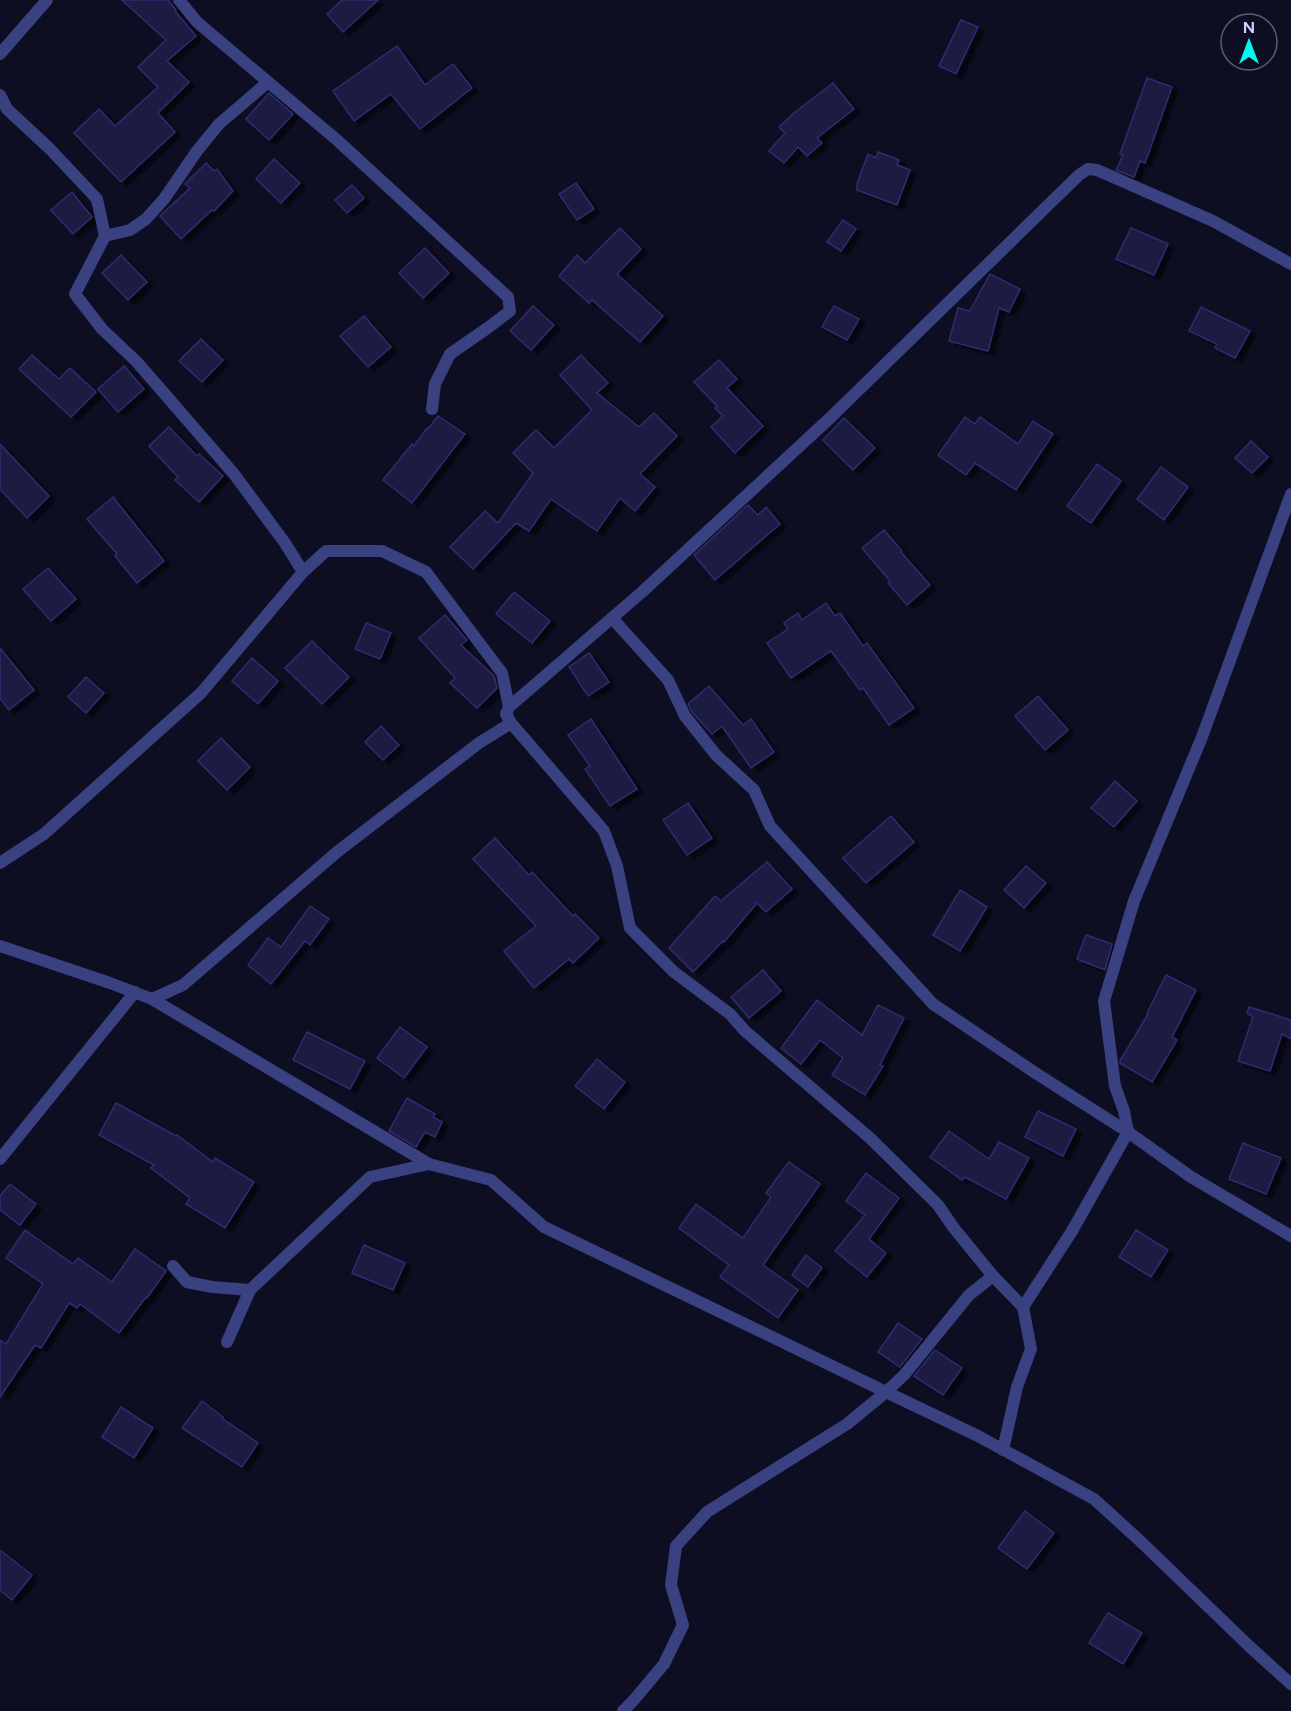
<svg xmlns="http://www.w3.org/2000/svg" width="1291" height="1711" viewBox="0 0 1291 1711" font-family="Figtree,sans-serif">
	<style>
		.building { fill: #1c1a43; stroke: #302c6f; stroke-width: 1.5; filter: url(#shadow) }
		.lines { fill: none; stroke-linecap: round; stroke-linejoin: round }
		.street { stroke: #394181; stroke-width: 12 }
	</style>
	<defs>
		<filter id="shadow"><feDropShadow dx="6" dy="4" stdDeviation="1.5" flood-color="#0009"/></filter>
	</defs>
	<rect width="100%" height="100%" fill="#0e0e22"/>
	<!-- building -->
	<g class="building">
		<path d="M122 0H168L176 10 175 11 196 36 167 61 189 82 158 113 175 132 121 182 74 133 99 109 115 126 158 87 138 67 166 40Z"/>
		<path d="M342 0H378L343 32 327 14Z"/>
		<path d="M961 20 978 27 956 74 939 66Z"/>
		<path d="M397 46 425 85 453 64 472 88 420 129 391 94 354 121 333 91Z"/>
		<path d="M1147 78 1172 87 1145 163 1140 161 1134 177 1116 170 1123 155 1120 154Z"/>
		<path d="M833 83 854 109 817 138 822 143 807 156 798 147 784 163 769 151 785 133 779 127 794 113Z"/>
		<path d="M269 93 293 114 269 140 246 119Z"/>
		<path d="M878 152 899 160 897 165 910 170 897 205 857 190V184L868 154 876 158Z"/>
		<path d="M274 159 300 183 281 203 256 179Z"/>
		<path d="M206 163 214 171 217 169 233 191 214 211 212 210 181 239 160 216 190 188 185 184Z"/>
		<path d="M576 183 594 209 577 220 559 194Z"/>
		<path d="M352 185 364 198 347 213 335 200Z"/>
		<path d="M72 192 92 217 73 234 51 210Z"/>
		<path d="M843 220 856 229 841 251 827 242Z"/>
		<path d="M620 228 641 249 617 274 663 316 640 342 592 300 589 303 559 276 577 255 585 263Z"/>
		<path d="M1131 228 1168 244 1154 275 1116 259Z"/>
		<path d="M425 248 449 273 423 298 399 273Z"/>
		<path d="M121 255 147 282 128 300 102 273Z"/>
		<path d="M990 274 1020 289 1009 312 999 308 988 351 949 341 958 308 970 311Z"/>
		<path d="M533 306 554 325 531 350 510 331Z"/>
		<path d="M834 306 859 319 847 340 822 327Z"/>
		<path d="M1201 307 1250 331 1235 358 1215 348 1217 344 1189 331Z"/>
		<path d="M364 316 391 347 368 367 340 336Z"/>
		<path d="M201 339 223 360 202 382 179 361Z"/>
		<path d="M32 355 59 379 70 368 96 392 71 417 19 369Z"/>
		<path d="M581 355 608 383 597 393 639 427 654 413 677 436 640 474 655 487 635 511 620 498 597 531 551 499 529 531 516 523 473 569 450 547 485 511 498 523 533 473 513 453 536 430 554 448 592 410 560 375Z"/>
		<path d="M719 360 737 379 727 388 763 426 735 453 711 427 723 416 715 408 717 406 694 382Z"/>
		<path d="M124 366 144 389 118 412 98 389Z"/>
		<path d="M438 416 465 434 412 503 383 480 412 444 414 446 427 428 428 429Z"/>
		<path d="M965 417 975 424 980 417 1018 444 1033 421 1053 434 1016 490 975 463 966 475 938 455Z"/>
		<path d="M844 418 875 448 853 470 823 440Z"/>
		<path d="M169 427 197 456 199 454 223 476 199 502 175 480 178 477 149 446Z"/>
		<path d="M1251 441 1268 457 1252 473 1235 458Z"/>
		<path d="M0 444 49 496 27 518 0 489Z"/>
		<path d="M1097 464 1121 481 1091 523 1067 506Z"/>
		<path d="M1161 467 1188 487 1164 520 1137 499Z"/>
		<path d="M113 497 164 561 137 583 115 556 117 554 87 519Z"/>
		<path d="M748 505 758 515 766 507 780 524 715 580 694 555Z"/>
		<path d="M884 530 902 551 901 552 930 585 907 605 888 583 890 581 862 548Z"/>
		<path d="M48 568 76 599 51 621 23 589Z"/>
		<path d="M514 592 550 621 532 643 496 614Z"/>
		<path d="M826 603 835 616 840 613 863 646 867 643 914 708 889 725 863 688 860 690 831 651 791 678 767 643 788 629 784 623 798 613 802 620Z"/>
		<path d="M445 615 467 640 461 645 494 676 497 688 477 708 450 683 455 678 419 638Z"/>
		<path d="M366 623 391 633 380 659 355 649Z"/>
		<path d="M312 641 349 677 322 704 285 668Z"/>
		<path d="M0 648 34 690 9 710 0 698Z"/>
		<path d="M589 653 609 682 588 696 569 667Z"/>
		<path d="M252 658 278 681 258 704 232 681Z"/>
		<path d="M86 677 104 693 86 713 68 697Z"/>
		<path d="M709 686 743 725 751 719 774 752 751 768 722 726 712 734 692 712 688 704Z"/>
		<path d="M1038 696 1068 730 1045 750 1015 716Z"/>
		<path d="M591 719 637 789 610 806 585 769 590 766 568 735Z"/>
		<path d="M381 726 399 745 383 760 365 742Z"/>
		<path d="M221 738 250 767 227 790 198 761Z"/>
		<path d="M1115 781 1137 801 1114 827 1091 808Z"/>
		<path d="M688 803 712 838 687 855 663 820Z"/>
		<path d="M891 816 914 842 866 883 843 858Z"/>
		<path d="M495 838 529 875 532 872 573 916 575 914 599 938 573 963 569 959 534 988 504 951 536 926 473 859Z"/>
		<path d="M767 862 792 889 766 912 757 903 724 942 723 941 693 972 669 948 715 896 721 901Z"/>
		<path d="M1026 866 1046 883 1024 908 1004 890Z"/>
		<path d="M960 890 987 907 960 951 933 935Z"/>
		<path d="M310 906 329 919 310 945 305 941 271 984 248 965 268 938 281 947Z"/>
		<path d="M1086 935 1112 944 1105 970 1077 959Z"/>
		<path d="M763 970 781 991 749 1018 731 997Z"/>
		<path d="M1166 975 1196 990 1172 1037 1177 1040 1152 1082 1120 1063V1061L1148 1014 1147 1013Z"/>
		<path d="M817 1000 862 1035 878 1005 904 1018 880 1065 883 1066 865 1095 832 1075 843 1058 820 1040 801 1064 781 1048Z"/>
		<path d="M1249 1007 1291 1020V1039L1282 1034 1270 1071 1238 1061 1253 1017 1247 1013Z"/>
		<path d="M400 1027 427 1047 404 1078 377 1058Z"/>
		<path d="M307 1032 365 1061 350 1089 293 1060Z"/>
		<path d="M597 1059 625 1082 604 1109 575 1086Z"/>
		<path d="M407 1098 435 1114 433 1117 442 1122 435 1137 425 1132 416 1147 389 1131Z"/>
		<path d="M116 1103 176 1136 177 1135 213 1162 215 1158 254 1182 225 1228 186 1204 190 1198 151 1168 154 1165 99 1135Z"/>
		<path d="M1038 1111 1076 1129 1063 1156 1025 1137Z"/>
		<path d="M949 1131 989 1159 999 1142 1029 1158 1006 1199 965 1177 962 1180 930 1157Z"/>
		<path d="M1243 1143 1281 1158 1266 1194 1229 1179Z"/>
		<path d="M789 1162 820 1184 763 1265 798 1290 778 1318 720 1277 729 1265 679 1228 696 1204 743 1238 771 1197 766 1193Z"/>
		<path d="M866 1173 899 1198 869 1239 886 1253 867 1277 835 1251 865 1215 846 1201Z"/>
		<path d="M10 1184 36 1204 20 1225 0 1210V1196Z"/>
		<path d="M25 1230 73 1264 78 1258 112 1282 135 1249 166 1271 147 1298 146 1297 119 1333 80 1304 77 1308 69 1303 41 1348 35 1345 0 1397V1340L6 1344 43 1284 6 1258Z"/>
		<path d="M1136 1230 1168 1250 1151 1277 1119 1257Z"/>
		<path d="M364 1245 405 1263 393 1290 352 1273Z"/>
		<path d="M806 1255 822 1268 808 1287 792 1275Z"/>
		<path d="M898 1323 922 1339 900 1367 878 1352Z"/>
		<path d="M935 1350 962 1368 943 1395 914 1376Z"/>
		<path d="M202 1401 223 1417 222 1418 258 1443 242 1467 182 1428Z"/>
		<path d="M121 1407 153 1428 134 1458 102 1437Z"/>
		<path d="M1025 1511 1054 1533 1027 1569 998 1548Z"/>
		<path d="M0 1550 32 1575 12 1600 0 1590Z"/>
		<path d="M1108 1613 1142 1633 1123 1664 1089 1643Z"/>
	</g>
	<g class="lines">
		<!-- street -->
		<g class="street">
			<path d="M179 0 197 22 337 140 508 297 510 311 489 327 450 354 435 384 432 409"/>
			<path d="M0 54 47 0"/>
			<path d="M0 95 7 109 50 149 97 199 105 236 75 294 102 329 137 362 234 474 285 543 303 572"/>
			<path d="M105 236 130 230 146 219 164 199 197 151 219 124 268 82"/>
			<path d="M1291 494 1202 737 1134 901 1104 1001 1115 1086 1124 1111 1128 1132 1072 1231 1023 1307 993 1276 969 1295 904 1375 886 1392 978 1436 1094 1499 1138 1539 1249 1646 1291 1684"/>
			<path d="M612 618 668 680 685 716 716 755 754 790 770 826 933 1004 1037 1074 1128 1132 1191 1177 1291 1236"/>
			<path d="M0 863 44 834 201 693 303 572 326 551H382L426 572 502 673 509 707"/>
			<path d="M0 946 110 983 152 999 429 1164 491 1180 544 1227 886 1392 847 1424 707 1512 676 1546 671 1585 683 1625 664 1664 633 1701 623 1711"/>
			<path d="M152 999 183 985 337 852 479 743 511 723"/>
			<path d="M0 1159 135 992"/>
			<path d="M173 1266 187 1282 212 1287 250 1290"/>
			<path d="M993 1276 953 1227 938 1205 870 1138 745 1031 730 1014 674 972 630 928 617 866 604 831 511 723 506 714 509 707 642 592 830 418 1079 175 1088 169 1097 170 1213 221 1291 264"/>
			<path d="M227 1342 250 1290 370 1177 429 1164"/>
			<path d="M1003 1450 1017 1387 1031 1349 1023 1307"/>
		</g>
	</g>
	<!-- north arrow -->
	<g transform="translate(1249 42)"><circle r="28" fill="#0e0e22" stroke="#5b5c7a" stroke-width="1.5"/>
	<path d="M0-4.5L10 22L0 15L-10 22Z" fill="#02f7ed"/>
	<text y="-9" font-size="16" font-weight="bold" text-anchor="middle" fill="#cfd1ff">N</text>
	</g>
</svg>
